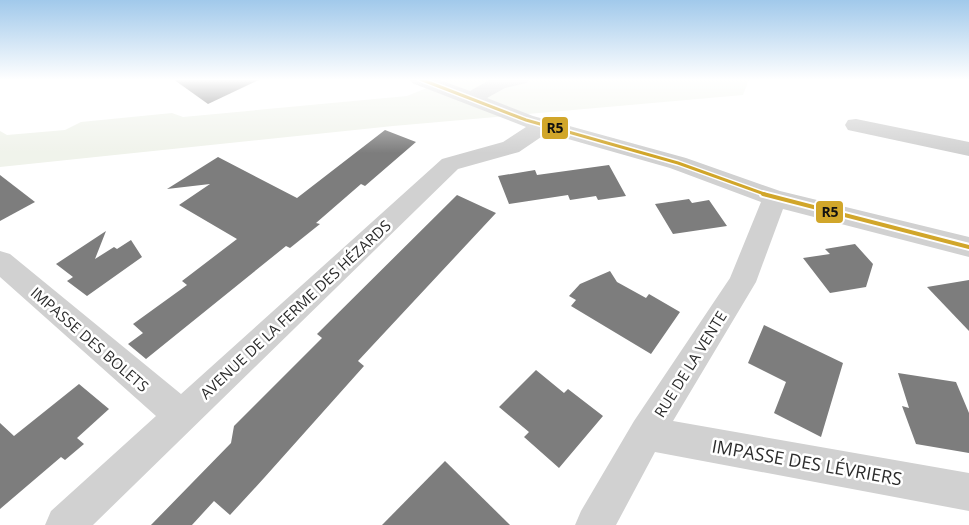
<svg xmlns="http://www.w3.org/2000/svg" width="969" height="525" viewBox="0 0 969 525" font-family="'Open Sans',sans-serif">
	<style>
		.green { fill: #f0f3eb }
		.building { fill: #7d7d7d }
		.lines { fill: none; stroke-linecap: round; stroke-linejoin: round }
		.minor { fill: #d1d1d1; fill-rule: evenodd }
		.bus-1-far1-casing { stroke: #fff; stroke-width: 6 }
		.bus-1-casing { stroke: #fff; stroke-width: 8 }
		.bus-1-far1 { stroke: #d1a62a; stroke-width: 3 }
		.bus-1 { stroke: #d1a62a; stroke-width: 4 }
		.labels { text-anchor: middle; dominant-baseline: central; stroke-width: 5; stroke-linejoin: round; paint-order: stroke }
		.street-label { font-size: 15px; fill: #2c2c2c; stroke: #fff }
		.near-street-label { font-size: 18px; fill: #2c2c2c; stroke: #fff }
		.line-badge { stroke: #fff; stroke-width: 2 }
		.pale-badge-label { font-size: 14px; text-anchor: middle; font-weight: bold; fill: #111 }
	</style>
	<rect width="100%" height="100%" fill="#fff"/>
	<!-- green -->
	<path class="green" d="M449 79H749L743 95 393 126 0 167V131L7 135 65 130 81 122 172 113 183 117 407 96Z"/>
	<!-- building -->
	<g class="building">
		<path d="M173 79H261L208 104Z"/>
		<path d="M385 130 416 142 365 186 361 184 316 223 320 224 290 248 286 246 146 359 128 344 143 333 133 324 187 285 182 281 237 239 179 205 210 184 167 189 218 157 297 198Z"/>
		<path d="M609 165 626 196 598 200 596 196 570 200 568 195 509 204 498 176 535 170 537 175Z"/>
		<path d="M0 175 35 202 0 221Z"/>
		<path d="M457 195 496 213 358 361 364 366 264 478 230 515 214 501 192 525H151L231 443 234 426 322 338 317 334Z"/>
		<path d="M689 199 692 203 709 200 727 226 673 234 655 204Z"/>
		<path d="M106 231 95 259 114 247 117 249 131 240 142 257 87 296 67 281 73 277 56 264Z"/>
		<path d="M855 244 873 264 866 287 830 293 803 258 830 254 825 249Z"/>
		<path d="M610 271 617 282 646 298 649 294 680 312 651 354 571 306 576 300 569 296 580 284Z"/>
		<path d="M969 280V331L927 287Z"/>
		<path d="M764 325 843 363 821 437 774 413 786 382 748 363Z"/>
		<path d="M536 370 564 393 568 389 603 416 559 468 524 437 529 432 499 407Z"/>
		<path d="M898 373 956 382 969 413V453L916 444 902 406 909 408Z"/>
		<path d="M79 384 109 409 77 438 84 444 65 460 61 457 0 509V423L14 436Z"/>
		<path d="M445 461 510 525H382Z"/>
	</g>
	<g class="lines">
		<!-- minor -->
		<g class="minor">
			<path d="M410 79H437L470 91 491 79H529L527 83 505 88 487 98 533 116 686 158 780 191 969 237V257L783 209 756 282 673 421 969 473V511L655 452 616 525H575L581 511 634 421 730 278 761 202 670 168 547 133 519 152 458 169 93 525H45L51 511 156 416 0 277V251L10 254 181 394 442 159 503 142 526 127 412 83Z"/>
			<path d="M856 119 969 142V156L848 130 845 125 848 120Z"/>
		</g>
		<!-- bus-1-far1 casing -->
		<g class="bus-1-far1-casing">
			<path id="bus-1-far1" d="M420 79 526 120 678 163 767 195"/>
		</g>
		<!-- bus-1 casing -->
		<g class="bus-1-casing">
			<path id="bus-1" d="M763 194 969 247"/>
		</g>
		<!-- bus-1-far1 -->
		<use href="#bus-1-far1" class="bus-1-far1"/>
		<!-- bus-1 -->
		<use href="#bus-1" class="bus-1"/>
	</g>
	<!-- sky -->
	<linearGradient id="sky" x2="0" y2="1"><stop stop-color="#a1c9eb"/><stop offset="0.52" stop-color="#fff"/><stop offset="1" stop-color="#fff" stop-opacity="0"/></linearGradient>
	<rect width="969" height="153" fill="url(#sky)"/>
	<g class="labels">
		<!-- street labels -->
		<g class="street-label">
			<text transform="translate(295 309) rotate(-43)">AVENUE DE LA FERME DES HÉZARDS</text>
			<text transform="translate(90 339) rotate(41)">IMPASSE DES BOLETS</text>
			<text transform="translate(690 364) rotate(-58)">RUE DE LA VENTE</text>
		</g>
		<!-- near-street labels -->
		<g class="near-street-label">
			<text transform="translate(807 462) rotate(10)">IMPASSE DES LÉVRIERS</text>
		</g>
	</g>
	<g class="line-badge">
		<rect x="541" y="116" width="28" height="24" rx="5" fill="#d1a62a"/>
		<rect x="815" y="200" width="29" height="24" rx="5" fill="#d1a62a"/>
	</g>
	<g class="pale-badge-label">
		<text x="555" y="133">R5</text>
		<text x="830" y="217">R5</text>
	</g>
</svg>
